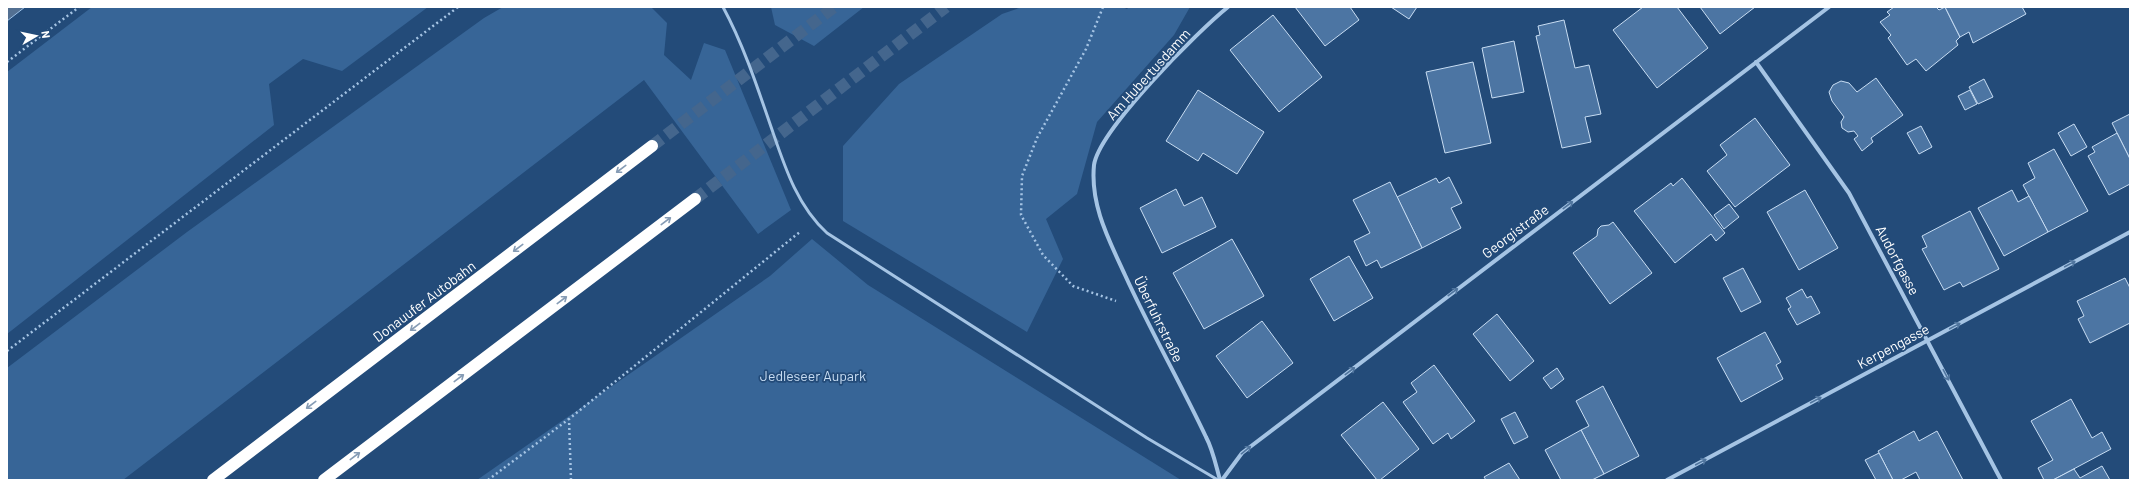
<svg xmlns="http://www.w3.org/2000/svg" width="2137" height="487" viewBox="0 0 2137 487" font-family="Barlow,sans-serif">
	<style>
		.green { fill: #376597 }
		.water { fill: #537092; stroke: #9abfe5 }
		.building { fill: #4c75a3; stroke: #c8ddf3 }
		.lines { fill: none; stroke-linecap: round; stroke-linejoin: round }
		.highway-tunnel { stroke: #44668d; stroke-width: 12; stroke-dasharray: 12 6; stroke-linecap: butt }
		.path { stroke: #a5c4e4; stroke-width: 2.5; stroke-dasharray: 2 3; stroke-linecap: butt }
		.lane { stroke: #a5c4e4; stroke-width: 3 }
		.street { stroke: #a5c4e4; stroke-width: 4 }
		.highway { stroke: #fff; stroke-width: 12 }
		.oneway { stroke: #869cb5 }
		.oneway2 { stroke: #50759e }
		.labels { text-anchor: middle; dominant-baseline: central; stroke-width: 3.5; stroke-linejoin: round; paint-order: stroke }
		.street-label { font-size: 14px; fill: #fff; stroke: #234b79 }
		.park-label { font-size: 14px; fill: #c8ddf3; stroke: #234b79 }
	</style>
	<rect width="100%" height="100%" fill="#234b79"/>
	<!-- green -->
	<g class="green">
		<path d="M92 7H428L342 71 303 59 269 84 274 125 7 334V72Z"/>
		<path d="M503 7H651L667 23 664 55 691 80 704 43 725 50 791 210 758 234 644 80 123 480H7V368L187 232 484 18Z"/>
		<path d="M771 7H864L814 46 775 25Z"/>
		<path d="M1022 7H1122L1127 9 1129 7H1190L1174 35 1097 122 1077 194 1046 219 1063 259 1027 332 843 221V146L899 84 1002 14Z"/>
		<path d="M812 239 868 285 1181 480H477L770 276Z"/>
	</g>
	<!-- water -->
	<path class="water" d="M7 7H25L7 21Z"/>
	<!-- building -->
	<g class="building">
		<path d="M1295 7H1350L1359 20 1325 46Z"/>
		<path d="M1391 7H1417L1409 19Z"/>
		<path d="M1643 7H1677L1708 48 1657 88 1613 30Z"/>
		<path d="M1700 7H1755L1720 34Z"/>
		<path d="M1894 7H1936L1939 10 1945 7 1960 37 1956 41 1958 45 1926 71 1916 59 1907 65 1888 38 1891 35 1880 22 1890 15 1887 12Z"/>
		<path d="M1945 7H2022L2026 14 1973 43 1969 32 1960 37Z"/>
		<path d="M1273 15 1322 77 1279 112 1230 50Z"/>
		<path d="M1564 20 1575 68 1589 65 1601 114 1585 117 1591 142 1562 148 1536 36 1540 35 1538 26Z"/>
		<path d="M1514 41 1524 92 1492 98 1482 48Z"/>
		<path d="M1473 62 1491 143 1445 153 1426 72Z"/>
		<path d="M1876 78 1903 115 1871 138 1873 142 1862 151 1854 139 1858 136 1854 131 1848 132 1842 128 1841 122 1844 117 1832 101 1829 92 1833 85 1841 81 1849 83 1857 92Z"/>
		<path d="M1984 79 1993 97 1978 104 1969 87Z"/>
		<path d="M1198 90 1264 132 1237 174 1203 153 1198 161 1166 141Z"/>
		<path d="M1970 90 1977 104 1965 110 1958 96Z"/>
		<path d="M2130 114V159L2112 123Z"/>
		<path d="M1755 118 1790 165 1735 207 1707 171 1727 155 1720 145Z"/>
		<path d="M2074 124 2087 147 2071 156 2058 133Z"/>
		<path d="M1921 126 1932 147 1919 154 1907 133Z"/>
		<path d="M2117 133 2130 159V184L2109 195 2088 156 2095 152 2092 147Z"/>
		<path d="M2054 149 2088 211 2048 232 2023 185 2035 178 2028 163Z"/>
		<path d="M1449 177 1462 203 1451 208 1461 228 1422 248 1397 197 1436 178 1439 183Z"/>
		<path d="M1682 178 1725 233 1716 241 1711 234 1675 263 1634 211 1671 183 1673 186Z"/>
		<path d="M1390 182 1422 248 1381 268 1377 260 1366 266 1354 241 1370 233 1353 200Z"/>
		<path d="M1176 189 1184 206 1202 197 1216 227 1162 253 1140 208Z"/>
		<path d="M1805 190 1838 248 1799 270 1767 212Z"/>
		<path d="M2012 190 2018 202 2029 196 2048 232 2004 256 1978 208Z"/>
		<path d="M1729 204 1739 217 1724 229 1714 215Z"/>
		<path d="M1970 211 1999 269 1963 287 1960 282 1944 290 1922 249 1927 247 1922 236Z"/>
		<path d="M1613 222 1652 273 1610 304 1573 253 1597 236 1598 229 1601 226 1609 225Z"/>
		<path d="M1232 239 1264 296 1204 329 1173 273Z"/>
		<path d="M1349 256 1373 298 1334 321 1310 279Z"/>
		<path d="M1743 268 1761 302 1741 312 1723 278Z"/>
		<path d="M2125 278 2130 288V323L2090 343 2078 319 2084 316 2077 301Z"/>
		<path d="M1802 289 1807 298 1811 296 1820 313 1797 325 1788 309 1791 307 1786 298Z"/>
		<path d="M1497 314 1534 361 1510 381 1473 334Z"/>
		<path d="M1262 321 1293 363 1247 398 1216 356Z"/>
		<path d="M1765 332 1781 362 1776 365 1783 379 1741 402 1717 358Z"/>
		<path d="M1434 365 1475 421 1451 439 1448 433 1433 444 1403 402 1417 392 1411 383Z"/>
		<path d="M1557 368 1564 379 1551 389 1543 378Z"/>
		<path d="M1603 386 1639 456 1604 474 1581 430 1589 426 1576 401Z"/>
		<path d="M2071 399 2092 438 2102 432 2111 449 2053 480H2044L2038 468 2053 460 2031 421Z"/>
		<path d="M1383 402 1419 449 1380 480H1377L1341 435Z"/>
		<path d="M1515 412 1528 437 1514 444 1501 419Z"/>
		<path d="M1581 430 1604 474 1592 480H1561L1545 450Z"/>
		<path d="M1914 431 1919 441 1937 431 1963 480H1920L1916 472 1901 480H1893L1878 451Z"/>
		<path d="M1879 453 1893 480H1876L1865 460Z"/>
		<path d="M1509 463 1520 480H1486L1484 477Z"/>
		<path d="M2102 466 2110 480H2053L2074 469 2080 478Z"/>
	</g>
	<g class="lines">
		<!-- highway-tunnel -->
		<g class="highway-tunnel">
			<path d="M652 146 834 7"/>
			<path d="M695 199 946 7"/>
		</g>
		<!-- path -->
		<g class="path">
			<path d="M1103 7 1086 49 1037 138 1022 176 1021 215 1043 255 1073 286 1116 301"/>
			<path d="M7 62 79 7"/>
			<path d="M7 351 458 7"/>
			<path d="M488 480 569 419"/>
			<path d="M571 480 569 419 801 231"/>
		</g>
		<!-- lane -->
		<path class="lane" d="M723 7C742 42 756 83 769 121 783 161 795 204 827 233L1147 438 1218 480"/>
		<!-- street -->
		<g class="street">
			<path d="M1756 62 1849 193 2001 480"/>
			<path d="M1220 480C1216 466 1213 450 1206 437 1180 382 1150 330 1125 275 1109 240 1090 205 1094 165 1099 130 1198 31 1228 7"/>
			<path d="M1222 480 1242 453 1829 7"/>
			<path d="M1667 480 2130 232"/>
		</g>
		<!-- highway -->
		<g class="highway">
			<path d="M213 480 652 146"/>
			<path d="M324 480 695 199"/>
		</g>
	</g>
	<!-- one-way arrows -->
	<defs><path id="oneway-shaft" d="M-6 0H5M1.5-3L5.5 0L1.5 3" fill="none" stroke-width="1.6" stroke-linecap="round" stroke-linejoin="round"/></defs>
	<g class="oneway">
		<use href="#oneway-shaft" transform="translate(621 169) rotate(143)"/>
		<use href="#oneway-shaft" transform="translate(666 221) rotate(-37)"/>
		<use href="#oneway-shaft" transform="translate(518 248) rotate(143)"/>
		<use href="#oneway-shaft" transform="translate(562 300) rotate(-37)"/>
		<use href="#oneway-shaft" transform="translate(415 327) rotate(143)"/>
		<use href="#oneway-shaft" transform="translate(459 378) rotate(-37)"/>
		<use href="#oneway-shaft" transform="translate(311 405) rotate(143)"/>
		<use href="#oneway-shaft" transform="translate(355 456) rotate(-37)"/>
	</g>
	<g class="oneway2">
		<use href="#oneway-shaft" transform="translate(1568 205) rotate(-37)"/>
		<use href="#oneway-shaft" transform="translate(2070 264) rotate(-28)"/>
		<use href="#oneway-shaft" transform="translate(1453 292) rotate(-37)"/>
		<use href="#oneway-shaft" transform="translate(1955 326) rotate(-28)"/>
		<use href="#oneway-shaft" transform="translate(1350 371) rotate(-37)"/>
		<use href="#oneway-shaft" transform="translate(1946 375) rotate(62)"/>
		<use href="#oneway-shaft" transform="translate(1816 400) rotate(-28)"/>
		<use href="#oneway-shaft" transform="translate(1246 450) rotate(-39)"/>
		<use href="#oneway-shaft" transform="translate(1701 462) rotate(-28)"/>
	</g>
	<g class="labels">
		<!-- street labels -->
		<g class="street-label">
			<text transform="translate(1148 74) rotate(-48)">Am Hubertusdamm</text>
			<text transform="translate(1515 231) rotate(-37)">Georgistraße</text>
			<text transform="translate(1898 260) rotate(62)">Audorfgasse</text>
			<text transform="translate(424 301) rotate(-37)">Donauufer Autobahn</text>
			<text transform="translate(1159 319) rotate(64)">Überfuhrstraße</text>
			<text transform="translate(1893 346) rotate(-28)">Kerpengasse</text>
		</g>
		<!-- park labels -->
		<g class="park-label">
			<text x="813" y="375">Jedleseer Aupark</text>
		</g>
	</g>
	<!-- border -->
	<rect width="2137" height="487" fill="none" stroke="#ffffff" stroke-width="16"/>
	<!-- north arrow -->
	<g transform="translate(36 36) rotate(81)" stroke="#234b79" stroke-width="3" paint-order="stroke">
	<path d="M0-3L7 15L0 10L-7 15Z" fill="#ffffff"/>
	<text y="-6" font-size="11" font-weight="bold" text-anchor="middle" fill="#ffffff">N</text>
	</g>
</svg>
